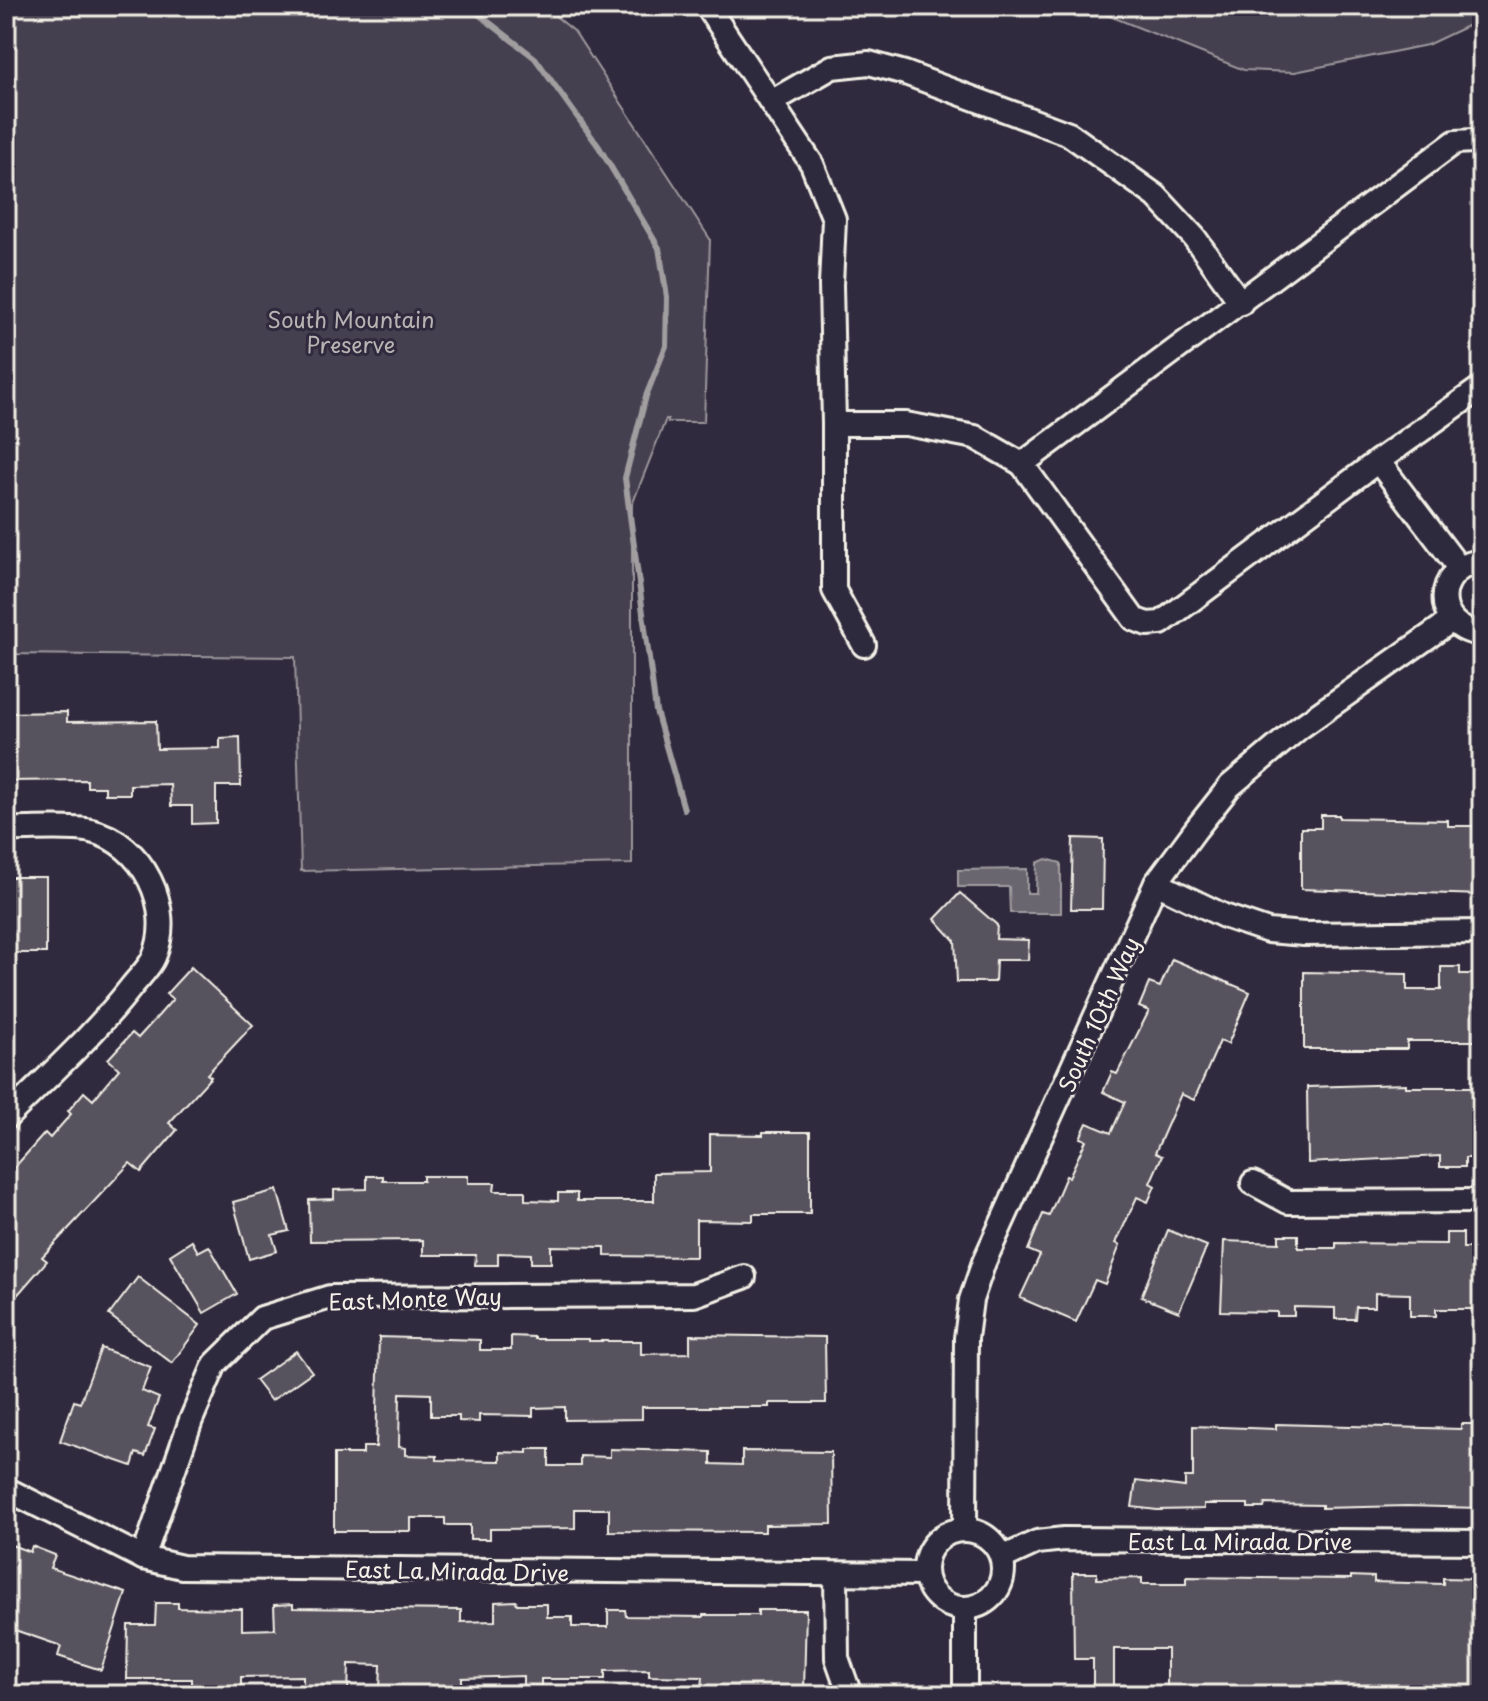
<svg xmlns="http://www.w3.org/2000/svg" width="1488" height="1701" viewBox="0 0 1488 1701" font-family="'Playpen Sans',sans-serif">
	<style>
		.green { fill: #454050; stroke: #9c989c; stroke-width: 2 }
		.water { fill: #6a6670; stroke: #a19ea0; stroke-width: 2 }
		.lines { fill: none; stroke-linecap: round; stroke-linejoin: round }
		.stream { stroke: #a19ea0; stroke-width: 6 }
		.building { fill: #56525f; stroke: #f4f1e8; stroke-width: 2 }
		.street-casing { stroke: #f4f1e8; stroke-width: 28 }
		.street { stroke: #2f2a3d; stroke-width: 22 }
		.labels { text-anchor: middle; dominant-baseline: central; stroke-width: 6; stroke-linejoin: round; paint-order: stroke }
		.park-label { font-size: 22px; fill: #b7b3b3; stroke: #2f2a3d }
		.street-label { font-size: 22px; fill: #f4f1e8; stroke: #2f2a3d }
	</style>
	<rect width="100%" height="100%" fill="#2f2a3d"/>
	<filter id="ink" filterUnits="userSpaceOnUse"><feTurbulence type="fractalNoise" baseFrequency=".0125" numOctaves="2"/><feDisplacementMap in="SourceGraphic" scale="16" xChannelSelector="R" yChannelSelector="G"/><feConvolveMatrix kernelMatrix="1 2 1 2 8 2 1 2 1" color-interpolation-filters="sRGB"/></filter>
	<g filter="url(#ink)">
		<!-- green -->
		<g class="green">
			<path d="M6 6H543L574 31 710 239 704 422H668V419H666L632 505V864L301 871 295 657 6 654Z"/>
			<path d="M1085 6H1482V19L1427 45 1295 72 1244 70Z"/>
		</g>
		<!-- water -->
		<path class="water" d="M1046 859 1061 863V913H1010L1009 887H958V870L1027 869V893H1036L1037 863Z"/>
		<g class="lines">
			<!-- stream -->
			<path class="stream" d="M468 6 535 58 599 147 659 248 667 297 666 346 646 396 625 478 656 711 684 809"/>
		</g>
		<!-- building -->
		<g class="building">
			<path d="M67 712V722L156 721 157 749 220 748V738L240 737 241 786H216V823L192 824V806H171L170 784 130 785V794H105V787H87V780L6 781V713Z"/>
			<path d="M1321 815H1339V818L1448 820V826H1482V895L1301 889V828H1321Z"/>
			<path d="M1073 838 1103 839 1102 909H1071Z"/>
			<rect x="6" y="877" width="40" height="76"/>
			<path d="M960 893 997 925 996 939 1029 940 1028 960H996L995 982H957L955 941 935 919Z"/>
			<path d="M1172 959 1250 992 1228 1044 1220 1041 1194 1100 1181 1094 1155 1153 1162 1156 1150 1183 1155 1186 1148 1202 1137 1197 1116 1243 1120 1245 1105 1284 1095 1280 1076 1322 1020 1298 1040 1255 1028 1250 1043 1214 1049 1216 1066 1176 1069 1177 1086 1140 1080 1138 1087 1123 1111 1133 1125 1102 1103 1092 1112 1072 1117 1074 1149 1011 1139 1007 1149 983 1160 987Z"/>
			<path d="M191 967 253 1025 207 1074 211 1077 169 1123 177 1130 141 1172 130 1163 42 1257 47 1261 6 1308V1177L45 1133 50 1138 71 1114 68 1111 84 1092 93 1100 119 1069 108 1059 132 1033 138 1038 159 1015 173 999 166 994Z"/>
			<path d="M1441 967H1460V974H1482V1041H1407V1049H1304V972L1407 974V990H1441Z"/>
			<path d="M1406 1084V1087H1482V1158H1465V1167H1440V1156L1308 1163 1307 1087Z"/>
			<path d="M763 1132H810V1214H753V1221L696 1220V1257L605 1256V1247L551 1246V1263H531V1254L498 1253V1265H475L476 1255H423V1240L310 1241 309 1200 334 1199V1190L367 1189V1176H383V1181H423V1176H468V1183H495L494 1191H525V1200L558 1201V1193H577V1201H654V1173L710 1172V1134L763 1135Z"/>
			<path d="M277 1190 289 1231 272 1235 277 1251 249 1259 233 1202Z"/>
			<path d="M1168 1230 1207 1246 1179 1312 1141 1297Z"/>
			<path d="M1446 1233H1463V1248H1482V1309H1436V1316H1410V1294L1375 1293V1307H1356L1355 1319H1335V1308L1294 1307V1316H1277V1312L1221 1311 1224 1241 1279 1243V1235H1298V1248H1336V1243L1446 1244Z"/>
			<path d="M192 1241 198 1252 209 1246 237 1294 204 1313 170 1255Z"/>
			<path d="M138 1277 200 1325 172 1363 109 1315Z"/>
			<path d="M690 1335 825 1337 826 1403H769V1407H642V1419L565 1420V1407L533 1408V1416L479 1415V1422L459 1421V1416H431V1394L400 1393 399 1447 406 1448V1455L437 1456V1460L500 1461V1452L527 1453V1449H549V1466H580V1456L610 1457V1449L711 1452V1464L742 1465V1451L831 1452 832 1524 765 1525V1532L609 1531V1509H575V1528L490 1529V1539H470V1525H445V1518H411V1531H334V1454H363V1447H376L379 1337 480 1340V1350H511V1336L534 1337V1339H589V1341H641V1354L690 1353Z"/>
			<path d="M101 1348 151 1367 142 1391 159 1398 148 1427 155 1429 145 1456 136 1453 132 1466 60 1441 74 1401 80 1403Z"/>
			<path d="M296 1351 312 1372 271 1401 255 1380Z"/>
			<path d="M1276 1424 1461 1429V1424H1482V1502H1479V1508L1407 1506 1322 1508V1505L1265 1504 1264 1508H1248V1504H1204V1509L1157 1510 1132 1507 1136 1481 1185 1487V1477H1193V1426L1276 1429Z"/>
			<path d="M6 1543 30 1552 32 1546 55 1555 50 1568 126 1593 101 1670 58 1656 61 1646 6 1627Z"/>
			<path d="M1073 1573H1097V1579L1142 1578V1584H1186V1577L1351 1579V1576L1374 1577V1582L1443 1584V1578L1482 1579 1481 1659H1478V1695H1167V1649H1114V1695H1093V1659H1074Z"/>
			<path d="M516 1601 517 1604H547V1617H572V1627H608V1610H625L626 1616 703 1617V1615H758V1610H806L804 1690 702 1689 703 1677 649 1676V1670L605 1671V1679H541V1687H523V1676L462 1678V1695H442V1687L380 1689 381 1665 349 1664 348 1694 303 1693V1676L241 1677V1687H192V1679H127L128 1625H155L156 1603H178V1608L242 1609V1630L275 1629 274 1605 293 1604V1608L461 1610V1622L495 1621V1602Z"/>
		</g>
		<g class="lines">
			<!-- street casing -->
			<g class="street-casing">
				<g id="street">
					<path d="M707 6 812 164 834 219 831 285 834 424H906L975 437 1022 464 1455 142 1474 141 1482 145"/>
					<path d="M771 102 832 67 869 63 905 73 1069 134 1156 196 1194 237 1241 303"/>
					<path d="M834 424V590L864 645"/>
					<path d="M1022 464 1134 619 1147 624 1161 623 1378 461"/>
					<path d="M1482 561C1432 567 1432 629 1482 634"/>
					<path d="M1459 568 1378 461 1482 387"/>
					<path d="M6 829C30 830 69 826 91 831 143 843 175 908 154 957 150 967 139 977 132 986 95 1034 49 1075 6 1118"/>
					<path d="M1156 883 1224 916 1268 931 1304 934 1482 932"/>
					<path d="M1253 1183 1288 1202 1482 1201"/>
					<path d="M6 1489 143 1558 182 1567 925 1574"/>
					<path d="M965 1529 966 1338 971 1300 984 1262 1156 883 1196 829 1230 786 1299 728 1452 620"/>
					<circle cx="964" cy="1569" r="39"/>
					<path d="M143 1558 191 1420 215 1364 262 1318 330 1297 694 1295 744 1277"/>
					<path d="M1002 1558 1037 1542 1064 1539 1482 1542"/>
					<path d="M836 1574 837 1658 850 1695"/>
					<path d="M965 1695V1608"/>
				</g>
			</g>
			<!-- street -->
			<use href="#street" class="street"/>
		</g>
	</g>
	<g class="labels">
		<!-- park labels -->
		<g class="park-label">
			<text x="351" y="318">South Mountain<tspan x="351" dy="25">Preserve</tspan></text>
		</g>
		<!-- street labels -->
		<g class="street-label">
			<text transform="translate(1098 1014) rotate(-66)">South 10th Way</text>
			<text transform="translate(415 1298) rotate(-2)">East Monte Way</text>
			<text x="1240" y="1540">East La Mirada Drive</text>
			<text transform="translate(457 1570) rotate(1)">East La Mirada Drive</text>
		</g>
	</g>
	<!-- margin -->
	<rect width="1488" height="1701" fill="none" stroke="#2f2a3d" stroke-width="32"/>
	<rect x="16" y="16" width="1456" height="1669" fill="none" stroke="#f4f1e8" stroke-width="3" filter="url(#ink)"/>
</svg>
